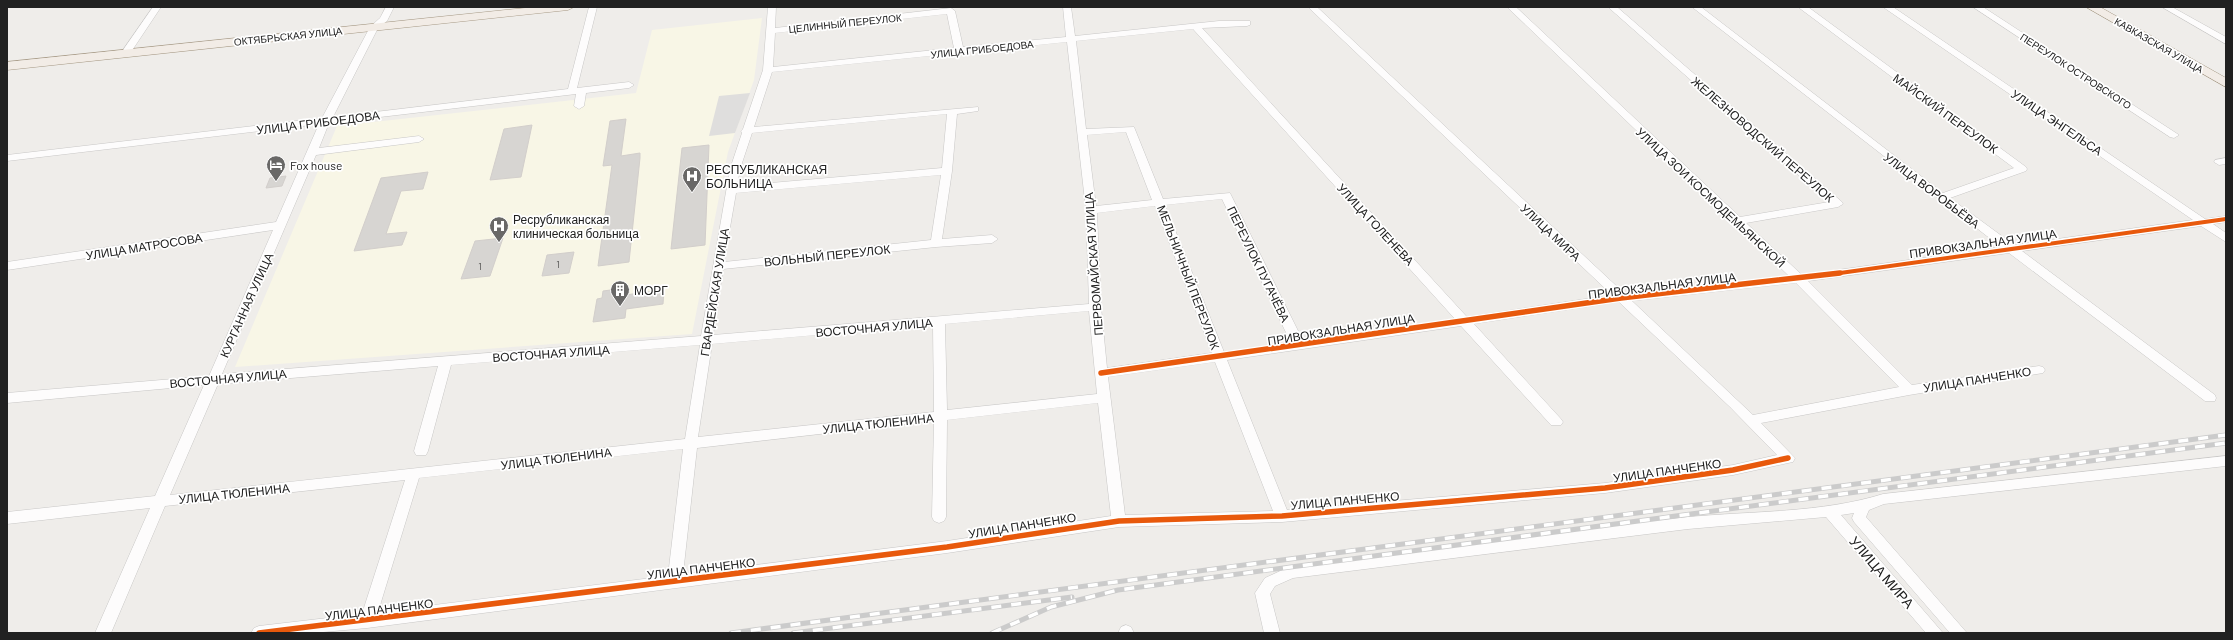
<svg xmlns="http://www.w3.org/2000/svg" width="2233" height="640" viewBox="0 0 2233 640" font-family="Barlow,sans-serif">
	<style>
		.education { fill: #f8f6e6 }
		.parking { fill: #dfdedd }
		.building { fill: #d7d5d2; stroke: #d2cecb }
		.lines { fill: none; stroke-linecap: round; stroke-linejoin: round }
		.minor-casing { stroke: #c8c7c6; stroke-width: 1 }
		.major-casing { stroke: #a69985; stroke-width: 1 }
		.minor { fill: #fdfcfc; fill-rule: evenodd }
		.major { fill: #f2ece6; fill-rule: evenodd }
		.rail-casing { stroke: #cbcbcb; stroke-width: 5 }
		.rail { stroke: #fff; stroke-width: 3.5; stroke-dasharray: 10; stroke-linecap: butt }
		.cycleway-far1-casing { stroke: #fff; stroke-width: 6 }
		.cycleway-casing { stroke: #fff; stroke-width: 8 }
		.cycleway-far1 { stroke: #e8590c; stroke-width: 4 }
		.cycleway { stroke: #e8590c; stroke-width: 5.5 }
		.labels { text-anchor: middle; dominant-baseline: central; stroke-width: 3.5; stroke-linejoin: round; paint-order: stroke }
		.far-street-label { font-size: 10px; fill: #212121; stroke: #fff }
		.number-label { font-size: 10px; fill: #4e4e4d }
		.street-label { font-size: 12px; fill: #212121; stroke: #fff }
		.poi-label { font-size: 12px; fill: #212121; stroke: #fff; text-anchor: start }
		.near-street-label { font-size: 14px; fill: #212121; stroke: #fff }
	</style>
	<rect width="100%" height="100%" fill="#efedea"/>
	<!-- education -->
	<path class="education" d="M762 18 754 80 728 152 692 334 235 367 337 126 636 93 652 30Z"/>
	<!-- parking -->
	<path class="parking" d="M750 93 735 133 709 136 719 96Z"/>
	<!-- building -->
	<g class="building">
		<path d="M626 119 621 156 640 153V158L629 262 598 266 612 165 603 166 610 121Z"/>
		<path d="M532 125 521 177 490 180 504 129Z"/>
		<path d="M709 145 705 245 671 249 682 148Z"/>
		<path d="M428 172 423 189 401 191 386 234 407 232 402 245 354 251 381 178Z"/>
		<path d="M286 176 282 186 266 188 270 178Z"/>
		<path d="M503 238 490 276 461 279 475 241Z"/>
		<path d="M574 252 569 273 542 276 547 255Z"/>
		<path d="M618 289 617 296 664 290 663 304 626 309 625 318 593 322 597 299 602 298 603 291Z"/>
	</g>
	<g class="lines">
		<!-- minor casing -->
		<g class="minor-casing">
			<g id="minor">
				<path d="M153 7H161L129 55H123L121 53Z"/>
				<path d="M386 7H394L387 21 378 28 333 117 568 89 589 7H597L577 88 629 82 634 85 629 88 586 93 584 106 579 109 574 106 576 94 329 123 319 148 419 136 424 139 419 142 316 155 222 374 701 336 730 169 742 133 741 131 743 129 763 70 768 7H776L775 28 951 8 955 11 963 47 1066 37 1063 7H1071L1075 36 1219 21H1250V25L1247 26 1202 28 1467 317 1612 295 1308 7H1317L1625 294 1789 276 1507 7H1516L1740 217 1829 202 1608 7H1617L1842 202 1843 204 1838 207 1746 223 1802 275 2001 247 1692 7H1701L1943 193 2014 168 1798 7H1808L2026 167 2027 169 2026 171 1950 198 2014 245 2193 220 1883 7H1893L2205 219 2226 216V222L2213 224 2226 233V242L2201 226 2022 251 2215 395 2216 398 2215 401H2205L2009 253 1808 281 1912 385 2039 366 2043 367 2045 370 2043 373 1909 395 1761 423 1795 458 1793 462 1788 463 1733 475 1605 493 1282 522 1119 527 947 553 367 628 312 633H251L254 628 259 626 362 614 405 480 165 506 111 633H95L150 508 7 524V512L155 496 204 385 7 403V393L209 376 273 230 7 270V262L276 222 319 124 7 161V155L322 118 370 27 380 18ZM947 14 954 48 773 67 775 33ZM1193 29 1455 319 1303 341 1230 193 1163 199 1134 127 1086 129 1076 41ZM1067 42 1086 210 1089 304 713 335 723 269 936 247 992 243 998 239 992 235 942 239 952 171 957 114 978 111V107L754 127 772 72ZM947 114 942 168 737 186 740 169 752 133ZM1126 132 1152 200 1096 206 1087 135ZM941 175 931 240 724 262 736 193ZM1222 199 1291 343 1224 352 1165 205ZM1155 206 1212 353 1107 368 1101 307 1097 213ZM1796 283 1899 387 1753 415 1632 301ZM1619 302 1730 407 1777 455 1733 465 1605 483 1287 510 1227 360 1461 326 1551 425H1561L1563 422 1561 419 1474 324ZM1089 311 1097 394 947 410 945 324ZM933 325 934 412 698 437 712 344ZM700 345 685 439 170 495 218 384 438 366 414 451 416 455H426L428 451 451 365ZM1215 362 1273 511 1125 515 1108 377ZM1098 403 1111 516 947 541 683 574 697 448 934 421 932 517 934 521 939 523 944 521 946 517 947 420ZM683 449 668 576 378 612 419 478Z"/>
				<path d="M1973 7H1983L2179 135 2174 138 2170 137Z"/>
				<path d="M2162 7H2172L2226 37V44Z"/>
				<path d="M2226 158V164L2219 165 2214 162 2215 160Z"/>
				<path d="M2226 456V466L1884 504 1869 510 1866 517 1967 633H1950L1854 522 1852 518 1854 513 1841 515 1943 633H1926L1826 517 1688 529 1293 578 1275 586 1270 594 1280 633H1264L1255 593 1265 578 1291 566C1423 550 1556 531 1688 517 1752 511 1822 513 1883 494Z"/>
				<path d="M1126 625 1131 627 1134 633H1118L1121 627Z"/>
			</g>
		</g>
		<!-- major casing -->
		<g class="major-casing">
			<g id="major">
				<path d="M535 7H574L568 10 7 70V62Z"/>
				<path d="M2086 7H2100L2226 78V87Z"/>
			</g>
		</g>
		<!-- minor -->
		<use href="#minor" class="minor"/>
		<!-- major -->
		<use href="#major" class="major"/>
		<!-- rail casing -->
		<g class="rail-casing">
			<g id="rail">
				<path d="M731 633 2226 435"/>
				<path d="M793 633 1072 597"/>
				<path d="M992 633 1051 607 1118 590 2226 443"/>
			</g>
		</g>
		<!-- rail -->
		<use href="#rail" class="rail"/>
		<!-- cycleway-far1 casing -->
		<g class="cycleway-far1-casing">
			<path id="cycleway-far1" d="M1833 274 2226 219"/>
		</g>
		<!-- cycleway casing -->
		<g class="cycleway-casing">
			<g id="cycleway">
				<path d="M1101 373 1621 298 1840 273"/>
				<path d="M259 633 947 547 1119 521 1282 516 1605 488 1733 470 1788 458"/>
			</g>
		</g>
		<!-- cycleway-far1 -->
		<use href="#cycleway-far1" class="cycleway-far1"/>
		<!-- cycleway -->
		<use href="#cycleway" class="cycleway"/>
	</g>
	<!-- icons -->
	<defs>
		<g id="hotel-pin" transform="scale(1)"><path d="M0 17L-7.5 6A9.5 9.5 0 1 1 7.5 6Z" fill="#696867" stroke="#fff"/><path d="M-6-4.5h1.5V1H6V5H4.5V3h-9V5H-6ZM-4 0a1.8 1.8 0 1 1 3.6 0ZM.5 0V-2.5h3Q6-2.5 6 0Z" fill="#fff"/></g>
		<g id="hospital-pin" transform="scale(1)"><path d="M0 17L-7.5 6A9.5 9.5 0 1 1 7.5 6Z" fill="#696867" stroke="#fff"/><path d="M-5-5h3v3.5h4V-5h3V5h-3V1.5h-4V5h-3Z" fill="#fff"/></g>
		<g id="building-pin" transform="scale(1)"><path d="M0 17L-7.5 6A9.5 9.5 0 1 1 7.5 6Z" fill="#696867" stroke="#fff"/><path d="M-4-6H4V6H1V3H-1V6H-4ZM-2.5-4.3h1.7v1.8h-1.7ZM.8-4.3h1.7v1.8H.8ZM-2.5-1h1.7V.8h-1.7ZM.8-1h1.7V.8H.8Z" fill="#fff"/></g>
	</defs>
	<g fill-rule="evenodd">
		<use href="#hotel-pin" x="276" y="165"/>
		<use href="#hospital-pin" x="692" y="176"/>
		<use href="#hospital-pin" x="499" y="226"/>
		<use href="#building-pin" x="620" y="290"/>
	</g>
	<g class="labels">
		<!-- far-street labels -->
		<g class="far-street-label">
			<text transform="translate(845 23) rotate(-6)">ЦЕЛИННЫЙ ПЕРЕУЛОК</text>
			<text transform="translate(288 36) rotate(-6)">ОКТЯБРЬСКАЯ УЛИЦА</text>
			<text transform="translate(2159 45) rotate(30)">КАВКАЗСКАЯ УЛИЦА</text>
			<text transform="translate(982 49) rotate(-6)">УЛИЦА ГРИБОЕДОВА</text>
			<text transform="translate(2076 71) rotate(33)">ПЕРЕУЛОК ОСТРОВСКОГО</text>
		</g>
		<!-- number labels -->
		<g class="number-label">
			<text x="558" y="264">1</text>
			<text x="480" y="266">1</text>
		</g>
		<!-- street labels -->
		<g class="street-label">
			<text transform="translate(1946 113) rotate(36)">МАЙСКИЙ ПЕРЕУЛОК</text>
			<text transform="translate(318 122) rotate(-7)">УЛИЦА ГРИБОЕДОВА</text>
			<text transform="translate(2057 122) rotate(34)">УЛИЦА ЭНГЕЛЬСА</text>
			<text transform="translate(1763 139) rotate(41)">ЖЕЛЕЗНОВОДСКИЙ ПЕРЕУЛОК</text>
			<text transform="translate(1932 190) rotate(37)">УЛИЦА ВОРОБЬЁВА</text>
			<text transform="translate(1711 197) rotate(43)">УЛИЦА ЗОИ КОСМОДЕМЬЯНСКОЙ</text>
			<text transform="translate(1376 224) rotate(47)">УЛИЦА ГОЛЕНЕВА</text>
			<text transform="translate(1551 232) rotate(43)">УЛИЦА МИРА</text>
			<text transform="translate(1983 243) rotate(-8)">ПРИВОКЗАЛЬНАЯ УЛИЦА</text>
			<text transform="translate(144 246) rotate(-9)">УЛИЦА МАТРОСОВА</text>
			<text transform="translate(827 255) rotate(-6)">ВОЛЬНЫЙ ПЕРЕУЛОК</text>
			<text transform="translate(1093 264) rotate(-94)">ПЕРВОМАЙСКАЯ УЛИЦА</text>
			<text transform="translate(1259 264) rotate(64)">ПЕРЕУЛОК ПУГАЧЁВА</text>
			<text transform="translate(1189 277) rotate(69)">МЕЛЬНИЧНЫЙ ПЕРЕУЛОК</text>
			<text transform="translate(1662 285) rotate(-7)">ПРИВОКЗАЛЬНАЯ УЛИЦА</text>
			<text transform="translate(714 292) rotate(-81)">ГВАРДЕЙСКАЯ УЛИЦА</text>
			<text transform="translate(246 305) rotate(-66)">КУРГАННАЯ УЛИЦА</text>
			<text transform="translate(874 327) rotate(-5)">ВОСТОЧНАЯ УЛИЦА</text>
			<text transform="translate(1341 329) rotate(-9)">ПРИВОКЗАЛЬНАЯ УЛИЦА</text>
			<text transform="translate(551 353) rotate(-4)">ВОСТОЧНАЯ УЛИЦА</text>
			<text transform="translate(228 378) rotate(-5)">ВОСТОЧНАЯ УЛИЦА</text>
			<text transform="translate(1977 379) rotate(-9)">УЛИЦА ПАНЧЕНКО</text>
			<text transform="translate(878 423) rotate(-6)">УЛИЦА ТЮЛЕНИНА</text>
			<text transform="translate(556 458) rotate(-7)">УЛИЦА ТЮЛЕНИНА</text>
			<text transform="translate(1667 470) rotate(-8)">УЛИЦА ПАНЧЕНКО</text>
			<text transform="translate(234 493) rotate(-6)">УЛИЦА ТЮЛЕНИНА</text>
			<text transform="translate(1345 500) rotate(-5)">УЛИЦА ПАНЧЕНКО</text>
			<text transform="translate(1022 525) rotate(-9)">УЛИЦА ПАНЧЕНКО</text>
			<text transform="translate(701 568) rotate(-7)">УЛИЦА ПАНЧЕНКО</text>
			<text transform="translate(379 609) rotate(-7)">УЛИЦА ПАНЧЕНКО</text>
		</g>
		<!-- poi labels -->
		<g class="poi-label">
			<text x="290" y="165">Fox house</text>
			<text x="706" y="169">РЕСПУБЛИКАНСКАЯ<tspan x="706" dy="14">БОЛЬНИЦА</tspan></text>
			<text x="513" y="219">Ресрубликанская<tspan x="513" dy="14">клиническая больница</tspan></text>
			<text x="634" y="290">МОРГ</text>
		</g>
		<!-- near-street labels -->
		<g class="near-street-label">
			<text transform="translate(1882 572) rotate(49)">УЛИЦА МИРА</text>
		</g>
	</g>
	<!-- border -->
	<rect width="2233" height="640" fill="none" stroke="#212121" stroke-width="16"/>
</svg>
